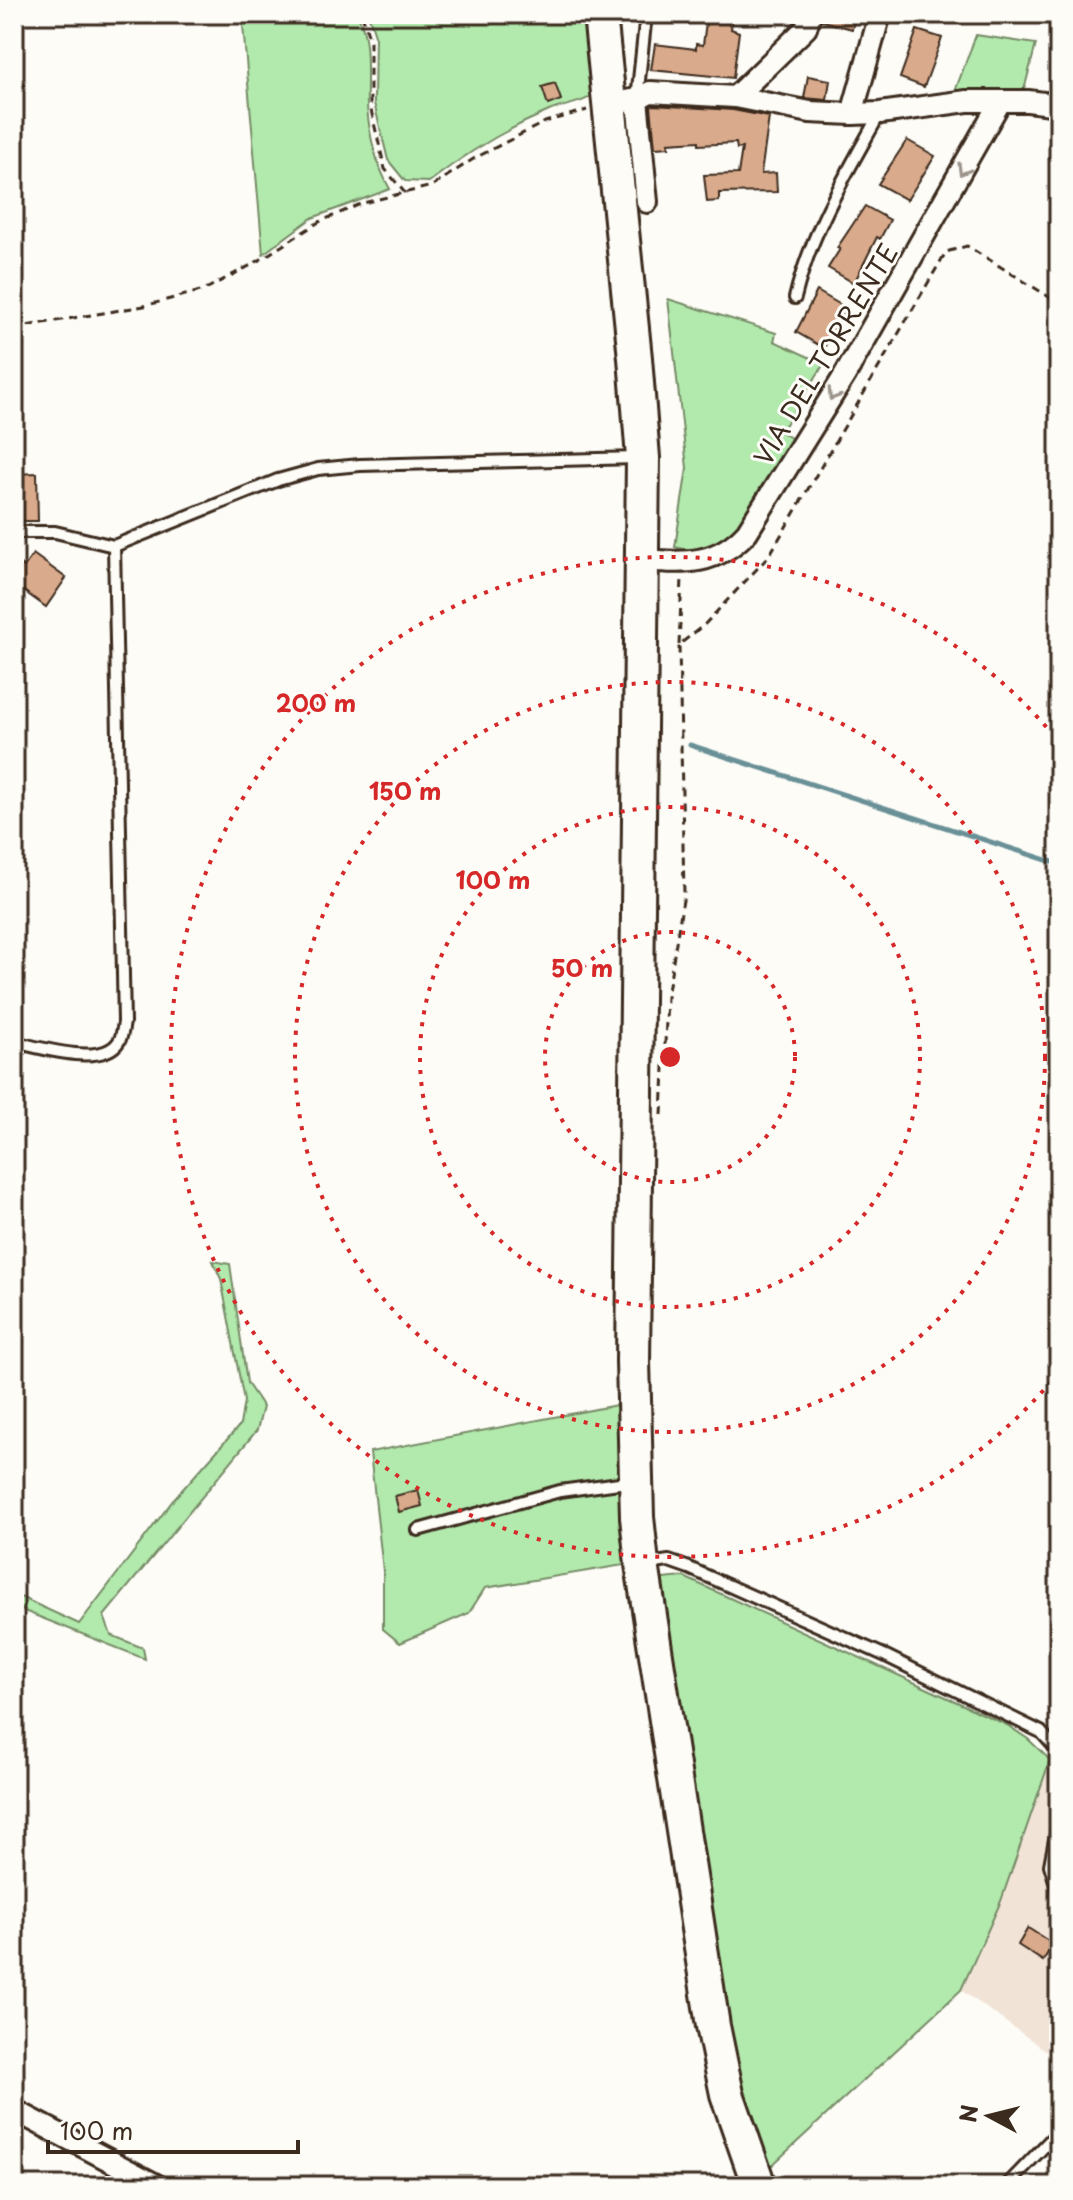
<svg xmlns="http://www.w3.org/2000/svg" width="1073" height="2200" viewBox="0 0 1073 2200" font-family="'Playpen Sans',sans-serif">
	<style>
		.built { fill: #f2e3d7 }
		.green { fill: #b2eaad; stroke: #768a66; stroke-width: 2 }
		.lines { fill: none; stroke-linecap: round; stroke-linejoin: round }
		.stream { stroke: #699097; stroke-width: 5 }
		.building { fill: #d9aa8b; stroke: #3b2a1e; stroke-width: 2 }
		.lane-casing { stroke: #3b2a1e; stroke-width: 16 }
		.street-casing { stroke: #3b2a1e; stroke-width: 26 }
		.primary-casing { stroke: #3b2a1e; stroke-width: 38 }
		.path { stroke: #3b2a1e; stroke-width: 3; stroke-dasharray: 8 6; stroke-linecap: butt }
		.lane { stroke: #fdfcf7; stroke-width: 10 }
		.street { stroke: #fdfcf7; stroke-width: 20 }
		.primary { stroke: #fdfcf7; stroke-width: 32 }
		.oneway { stroke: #9c938a }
		.ring { fill: none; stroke: #d62828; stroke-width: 4; stroke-dasharray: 4 8 }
		.labels { text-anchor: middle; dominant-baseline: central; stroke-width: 6; stroke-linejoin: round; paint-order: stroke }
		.street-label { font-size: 26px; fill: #3b2a1e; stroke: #fdfcf7 }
		.centre { fill: #d62828; stroke: #fdfcf7; stroke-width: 4 }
		.ring-label { font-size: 24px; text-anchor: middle; font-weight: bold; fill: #d62828; stroke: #fdfcf7; stroke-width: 6; stroke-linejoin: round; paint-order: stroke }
	</style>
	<rect width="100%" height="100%" fill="#fdfcf7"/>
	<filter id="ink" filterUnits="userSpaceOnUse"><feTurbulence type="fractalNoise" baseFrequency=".0125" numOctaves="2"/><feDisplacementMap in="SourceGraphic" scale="16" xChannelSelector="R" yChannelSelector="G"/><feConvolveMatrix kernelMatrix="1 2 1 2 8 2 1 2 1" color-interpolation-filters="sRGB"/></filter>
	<g filter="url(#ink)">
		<!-- built -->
		<path class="built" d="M1059 1737V2060L961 1990 1001 1901Z"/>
		<!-- green -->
		<g class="green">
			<path d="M242 14H357C371 36 366 80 367 106 369 135 376 164 390 189L312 218 263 254Z"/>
			<path d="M368 14H590L597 93C582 104 566 104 549 111 508 128 464 155 429 182L405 181 388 160 374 103 375 35Z"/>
			<path d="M976 35 1036 44 1024 90 954 94Z"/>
			<path d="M668 299 776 333 774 341 824 364 781 432 796 441C781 467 748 530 724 544 709 552 691 552 675 547L687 468Z"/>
			<path d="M213 1261 230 1264 247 1383 263 1407 257 1430 104 1616 111 1635 143 1648 145 1659 14 1607V1594L79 1624 174 1499 240 1425 244 1401 221 1279Z"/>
			<path d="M617 1405 630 1564 485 1588 469 1613 400 1643 383 1629V1571L370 1452Z"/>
			<path d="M684 1577 1007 1725 1028 1739 1050 1760 1001 1901 961 1990 768 2169 741 2093 653 1580Z"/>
		</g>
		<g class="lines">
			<!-- stream -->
			<path class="stream" d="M690 745 1059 864"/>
		</g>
		<!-- building -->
		<g class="building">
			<path d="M707 14H733L731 29 739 32 733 78 651 70 655 44 696 49V44L703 45Z"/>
			<path d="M823 14H856L852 29 822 21Z"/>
			<path d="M917 30 942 38 924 87 900 78Z"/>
			<path d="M808 76 830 80 827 100 804 98Z"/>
			<path d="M555 83 561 100 548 105 542 87Z"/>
			<path d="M653 105 733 110 769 117 761 174 776 173 777 192 719 193V201L707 202 704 175 738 174 742 148 737 149 736 143 699 145V141L668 143 669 147 655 148 651 106Z"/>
			<path d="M907 140 935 156 907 200 878 184Z"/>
			<path d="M865 206 890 220 880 239 877 237 854 283 828 268 840 249 837 248Z"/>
			<path d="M817 291 846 308 824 348 796 332Z"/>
			<path d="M37 473 38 521H14V474Z"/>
			<path d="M33 554 66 578 46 607 14 584V559L24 567Z"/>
			<path d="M418 1490 422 1506 399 1512 395 1496Z"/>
			<path d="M1028 1928 1053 1944 1043 1961 1018 1945Z"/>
		</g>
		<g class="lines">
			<!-- lane casing -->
			<g class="lane-casing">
				<g id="lane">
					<path d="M637 99 646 14"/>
					<path d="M795 298C811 231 847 173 880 113"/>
					<path d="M14 532H55L114 546"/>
					<path d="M14 1042C39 1047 103 1068 119 1041 122 1037 123 1028 124 1022L114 546 278 480 318 469 360 465 638 458"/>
					<path d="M418 1530 560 1491 634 1481"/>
					<path d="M648 1564 669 1561 689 1568 886 1656 1041 1732 1059 1752"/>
					<path d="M1059 1819 1050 1865 1059 1894"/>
					<path d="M1006 2186 1059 2131"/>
				</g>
			</g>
			<!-- street casing -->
			<g class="street-casing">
				<g id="street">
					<path d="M735 97 806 28 810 14"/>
					<path d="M637 99 647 202"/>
					<path d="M609 104 637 99 650 92 735 97 810 112 852 114 880 113 967 101H1028L1059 105"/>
					<path d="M852 114 880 14"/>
					<path d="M643 560C685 563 716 566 747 532L845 375 1000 102"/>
					<path d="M14 2110 158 2186"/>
				</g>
			</g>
			<!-- primary casing -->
			<g class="primary-casing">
				<path id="primary" d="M600 14 635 358 643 458 633 1361 637 1517 642 1564 713 2026 727 2094 759 2186"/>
			</g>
			<!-- path -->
			<g class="path">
				<path d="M362 14 370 41V106L385 169 405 193"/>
				<path d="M14 328 144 306 204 290 255 263 319 222 363 203 432 186 475 158 545 122 587 110"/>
				<path d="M679 645 682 578"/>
				<path d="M662 1115 667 997 684 894 679 645 705 624 769 556 946 252 967 246 1059 303"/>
			</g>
			<!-- lane -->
			<use href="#lane" class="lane"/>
			<!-- street -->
			<use href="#street" class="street"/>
			<!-- primary -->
			<use href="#primary" class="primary"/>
		</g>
		<!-- one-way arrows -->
		<defs><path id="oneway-chevron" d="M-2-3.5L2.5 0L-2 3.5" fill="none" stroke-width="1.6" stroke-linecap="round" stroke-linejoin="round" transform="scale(2)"/></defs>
		<g class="oneway">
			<use href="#oneway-chevron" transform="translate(963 170) rotate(120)"/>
			<use href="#oneway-chevron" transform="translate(833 395) rotate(122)"/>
		</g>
	</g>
	<!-- distance rings -->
	<g class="ring">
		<circle cx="670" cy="1057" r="125"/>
		<circle cx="670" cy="1057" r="250"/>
		<circle cx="670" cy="1057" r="375"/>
		<path d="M1059 1372A500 500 0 1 1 1059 742"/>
	</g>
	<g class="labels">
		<!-- street labels -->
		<g class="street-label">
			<text transform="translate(825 354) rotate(-59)">VIA DEL TORRENTE</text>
		</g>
	</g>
	<circle cx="670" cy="1057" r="12" class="centre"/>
	<g class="ring-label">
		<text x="316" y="712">200 m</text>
		<text x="405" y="800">150 m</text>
		<text x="493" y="889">100 m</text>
		<text x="582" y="977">50 m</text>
	</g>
	<!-- margin -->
	<rect width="1073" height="2200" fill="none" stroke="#fdfcf7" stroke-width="48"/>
	<rect x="24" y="24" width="1025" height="2152" fill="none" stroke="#3b2a1e" stroke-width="3" filter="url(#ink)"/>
	<!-- north arrow -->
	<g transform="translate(989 2116) rotate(277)" stroke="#fdfcf7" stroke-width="6" paint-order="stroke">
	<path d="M0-6L14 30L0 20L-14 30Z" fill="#3b2a1e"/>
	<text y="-12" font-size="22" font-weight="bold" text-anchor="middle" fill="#3b2a1e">N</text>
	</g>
	<!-- scale -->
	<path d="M48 2140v12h250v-12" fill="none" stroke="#3b2a1e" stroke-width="4"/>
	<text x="60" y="2140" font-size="24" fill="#3b2a1e" stroke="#fdfcf7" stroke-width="6" paint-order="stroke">100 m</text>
</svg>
